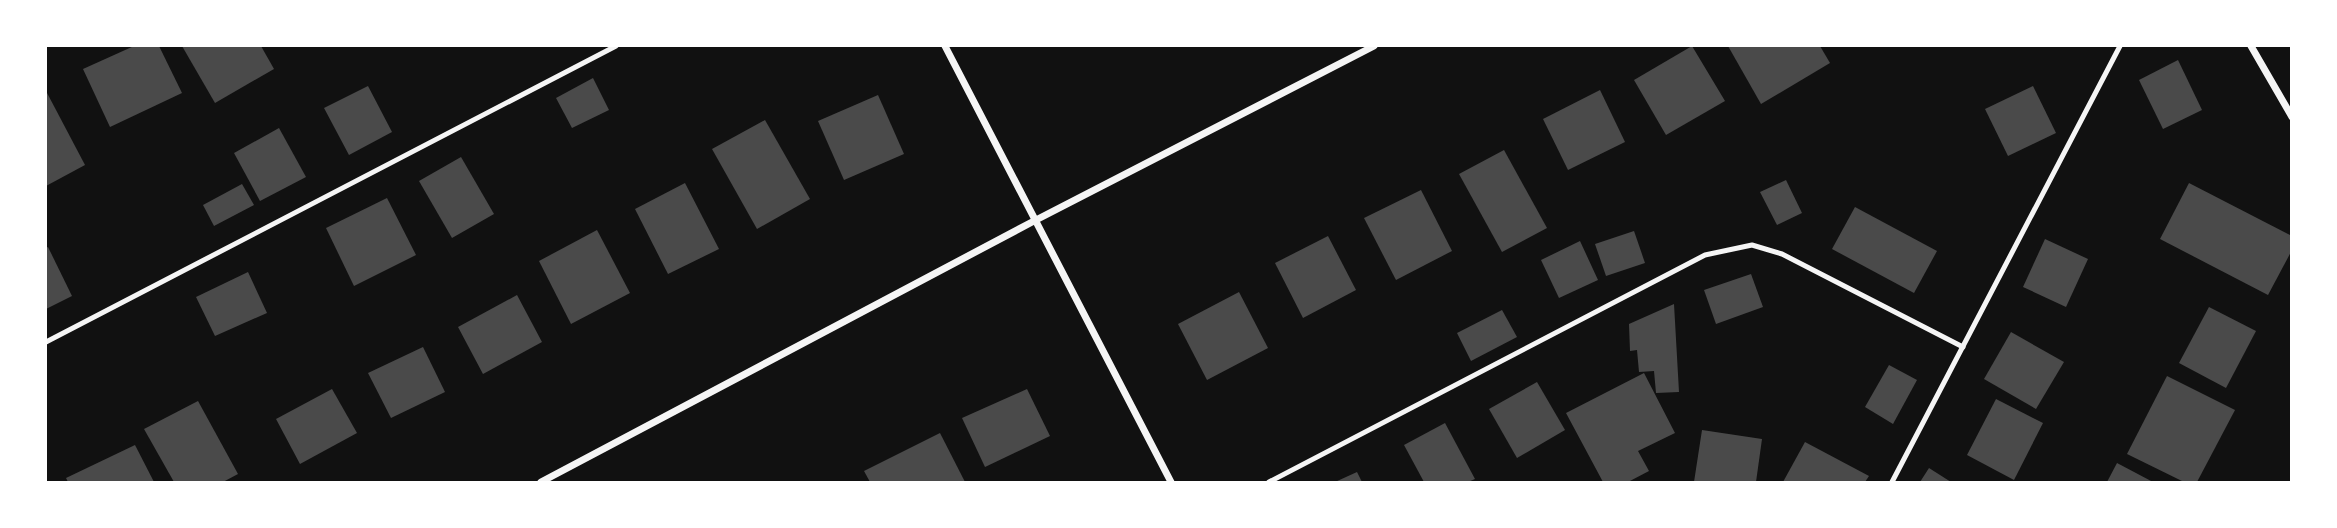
<svg xmlns="http://www.w3.org/2000/svg" width="2337" height="528" viewBox="0 0 2337 528" font-family="'Source Serif 4',serif">
	<style>
		.building { fill: #4a4a4a }
		.lines { fill: none; stroke-linecap: round; stroke-linejoin: round }
		.service { stroke: #f5f5f5; stroke-width: 5 }
		.minor { stroke: #f5f5f5; stroke-width: 7 }
	</style>
	<rect width="100%" height="100%" fill="#111"/>
	<!-- building -->
	<g class="building">
		<path d="M134 46H159L182 93 110 127 83 69Z"/>
		<path d="M182 46H261L274 69 215 103Z"/>
		<path d="M1692 46 1725 101 1666 135 1634 80Z"/>
		<path d="M1728 46H1820L1830 63 1761 104Z"/>
		<path d="M2178 60 2202 110 2163 129 2139 80Z"/>
		<path d="M593 78 609 110 572 128 556 98Z"/>
		<path d="M368 86 392 132 349 155 324 108Z"/>
		<path d="M2033 86 2056 133 2008 156 1985 109Z"/>
		<path d="M1600 90 1625 142 1568 170 1543 119Z"/>
		<path d="M46 91 85 165 46 186Z"/>
		<path d="M878 95 904 154 844 180 818 121Z"/>
		<path d="M765 120 810 199 757 229 712 149Z"/>
		<path d="M279 128 306 177 260 201 234 153Z"/>
		<path d="M1504 150 1547 228 1502 252 1459 174Z"/>
		<path d="M461 157 494 214 452 238 419 181Z"/>
		<path d="M1786 180 1802 213 1777 225 1760 192Z"/>
		<path d="M685 183 719 249 668 274 635 209Z"/>
		<path d="M2189 183 2292 236V250L2268 295 2160 239Z"/>
		<path d="M242 184 254 205 214 226 203 205Z"/>
		<path d="M1421 190 1452 251 1396 280 1364 218Z"/>
		<path d="M387 198 416 255 354 286 326 228Z"/>
		<path d="M1855 207 1937 251 1914 293 1832 249Z"/>
		<path d="M597 230 630 293 571 324 539 261Z"/>
		<path d="M1634 231 1645 263 1606 276 1595 244Z"/>
		<path d="M1328 236 1356 290 1303 318 1275 263Z"/>
		<path d="M2045 239 2088 259 2066 307 2023 287Z"/>
		<path d="M1580 241 1598 280 1559 298 1541 260Z"/>
		<path d="M48 247 72 296 46 309V248Z"/>
		<path d="M248 272 267 313 215 336 196 297Z"/>
		<path d="M1751 274 1763 307 1716 324 1704 290Z"/>
		<path d="M1239 292 1268 348 1207 380 1178 324Z"/>
		<path d="M517 295 542 342 483 374 458 327Z"/>
		<path d="M1674 304 1679 392 1656 393 1654 371 1639 372 1637 350 1630 351 1629 324Z"/>
		<path d="M2209 307 2256 331 2226 388 2179 363Z"/>
		<path d="M1502 310 1517 337 1471 361 1457 333Z"/>
		<path d="M2011 332 2064 362 2036 409 1984 379Z"/>
		<path d="M423 347 445 392 391 418 368 373Z"/>
		<path d="M1889 365 1917 380 1893 424 1865 407Z"/>
		<path d="M1644 373 1675 433 1638 451 1649 471 1628 482H1603L1566 413Z"/>
		<path d="M2167 376 2235 410 2197 482H2184L2127 454Z"/>
		<path d="M1537 382 1565 430 1517 458 1489 409Z"/>
		<path d="M332 389 357 433 300 464 276 419Z"/>
		<path d="M1027 389 1050 436 985 467 962 418Z"/>
		<path d="M1996 399 2043 423 2014 480 1967 455Z"/>
		<path d="M198 401 238 474 223 482H174L144 429Z"/>
		<path d="M1445 423 1475 479 1468 482H1424L1404 445Z"/>
		<path d="M1702 430 1762 439 1756 482H1694Z"/>
		<path d="M940 433 965 482H870L864 471Z"/>
		<path d="M1805 442 1869 476 1865 482H1783Z"/>
		<path d="M135 445 154 482H68L66 478Z"/>
		<path d="M2117 463 2153 482H2107Z"/>
		<path d="M1929 468 1951 482H1920Z"/>
		<path d="M1357 472 1362 482H1335Z"/>
	</g>
	<g class="lines">
		<!-- service -->
		<g class="service">
			<path d="M46 342 616 46"/>
			<path d="M1269 482 1705 255 1752 245 1782 254 1963 347"/>
			<path d="M1892 482 2120 46"/>
		</g>
		<!-- minor -->
		<g class="minor">
			<path d="M945 46 1171 482"/>
			<path d="M2251 46 2292 117"/>
			<path d="M541 482 1034 221 1374 46"/>
		</g>
	</g>
	<!-- border -->
	<rect width="2337" height="528" fill="none" stroke="#ffffff" stroke-width="94"/>
</svg>
